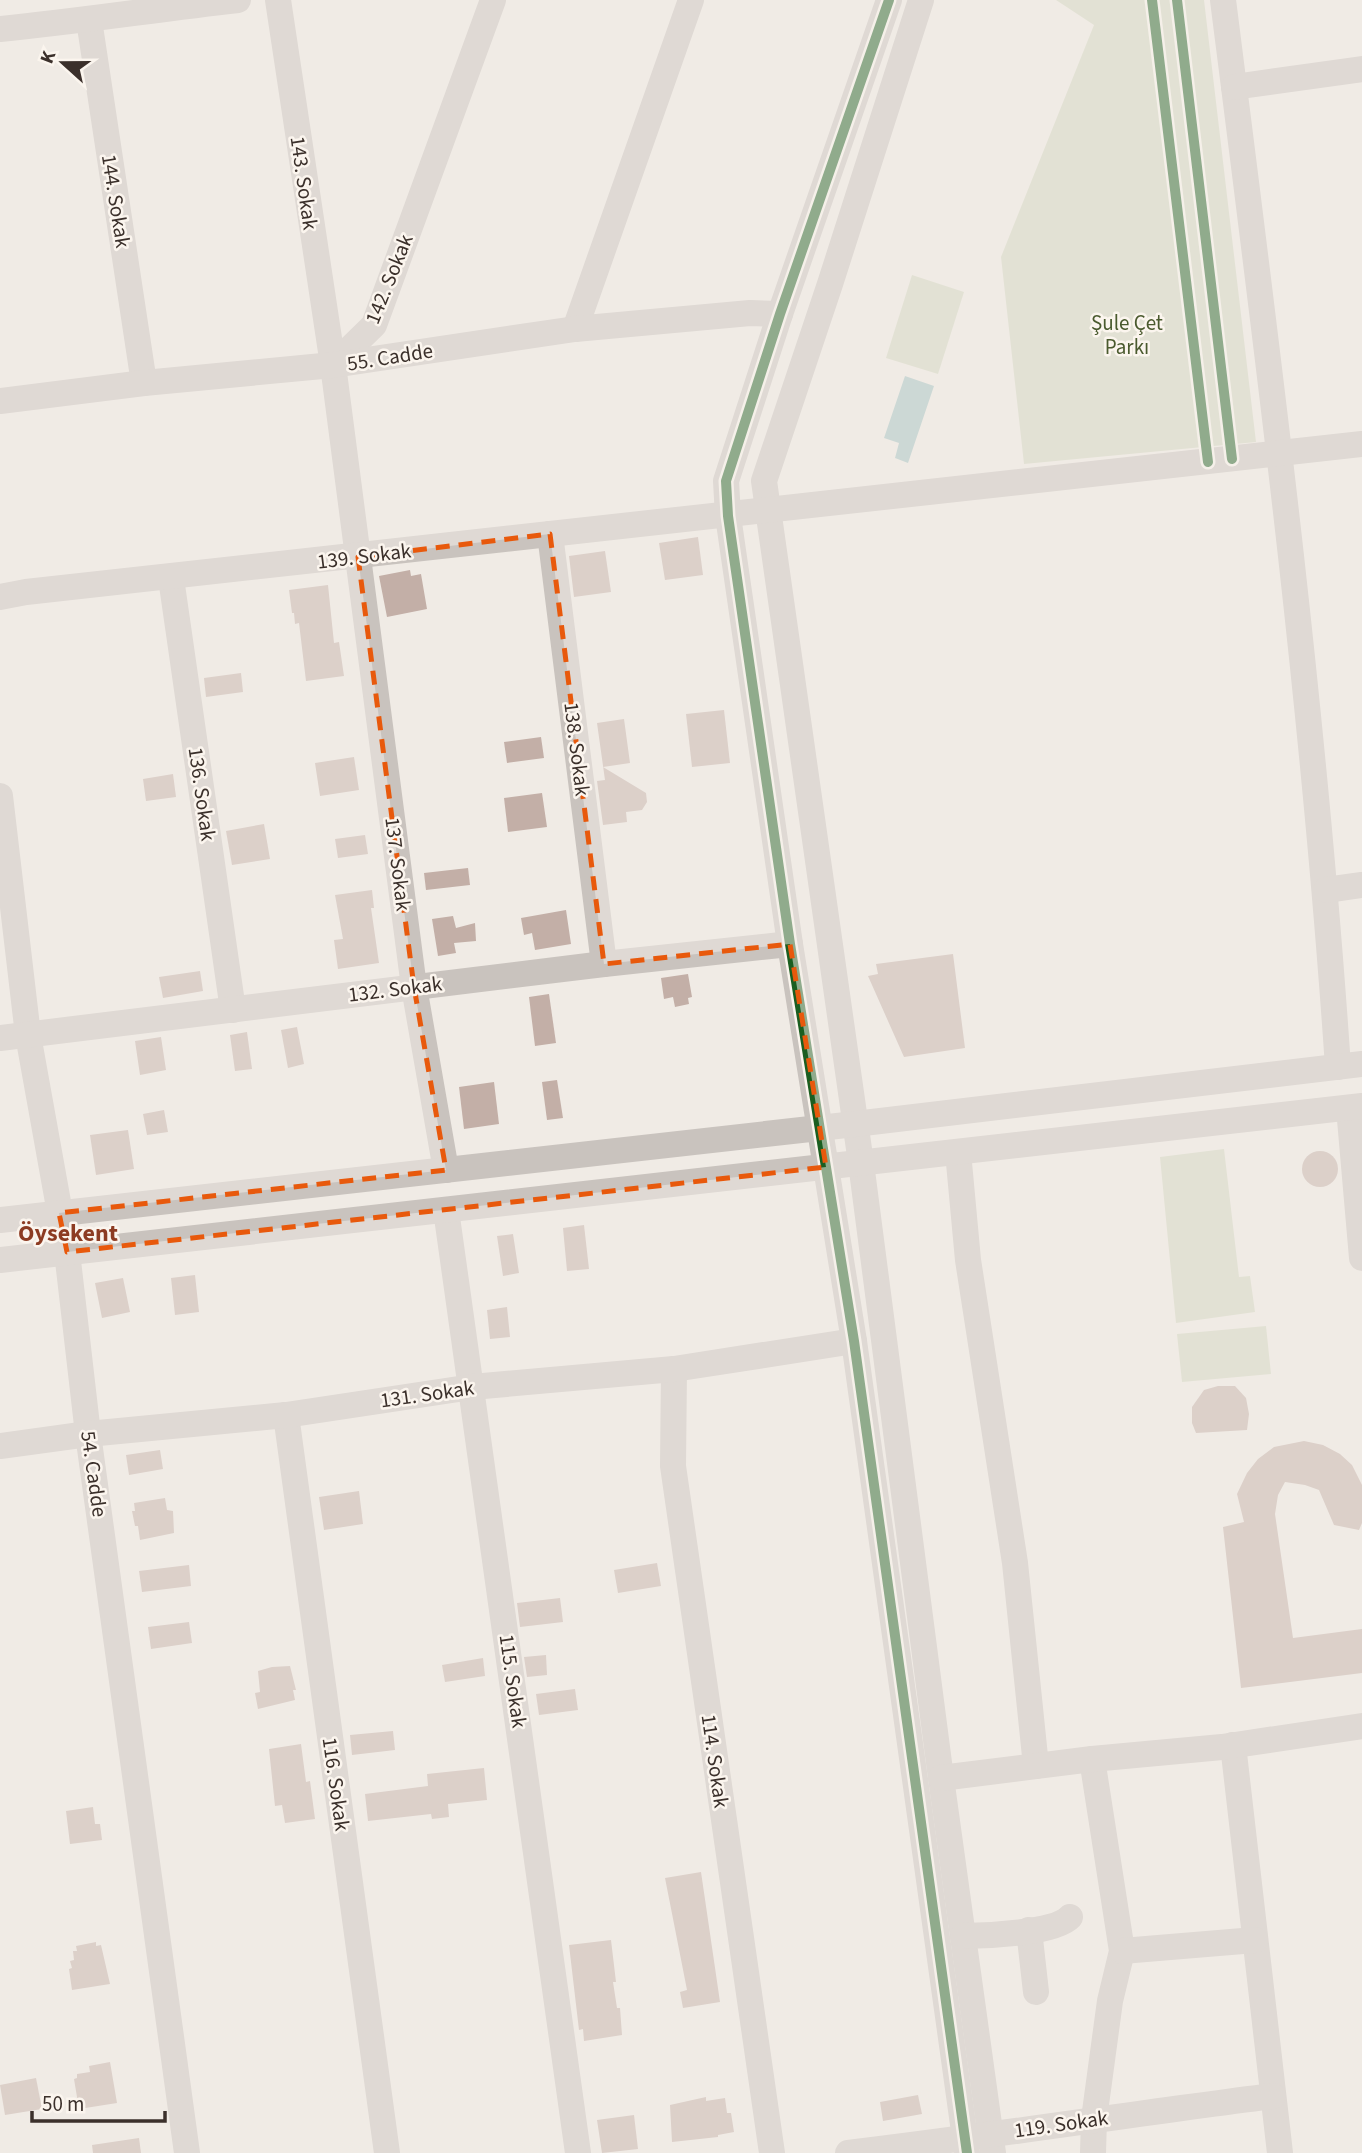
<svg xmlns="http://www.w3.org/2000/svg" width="1362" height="2153" viewBox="0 0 1362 2153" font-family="'Source Sans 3',sans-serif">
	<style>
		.green { fill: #d1d6bf }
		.water { fill: #a1c2c1 }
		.building { fill: #c3afa7 }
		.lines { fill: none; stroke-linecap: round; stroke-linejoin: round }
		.minor { stroke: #c9c3be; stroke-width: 26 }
		.cycleway-casing { stroke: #fbf5ee; stroke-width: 15 }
		.cycleway { stroke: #1b5e20; stroke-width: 10 }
		.marked { fill: none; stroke: #e8590c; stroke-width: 5; stroke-dasharray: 14 9; stroke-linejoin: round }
		.labels { text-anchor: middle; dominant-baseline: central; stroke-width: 5; stroke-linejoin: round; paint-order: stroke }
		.street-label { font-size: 21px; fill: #3b302b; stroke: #fbf5ee }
		.park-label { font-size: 21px; fill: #4a5a2e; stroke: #fbf5ee }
		.quarter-label { font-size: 24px; font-weight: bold; fill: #8c3b22; stroke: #fbf5ee }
	</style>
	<rect width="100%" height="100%" fill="#f0ebe5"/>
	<!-- green -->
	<g class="green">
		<path d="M1056 0H1204L1256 442 1024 464 1001 257 1094 25Z"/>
		<path d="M912 275 964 292 938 374 886 358Z"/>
		<path d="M1224 1149 1239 1277 1250 1276 1255 1312 1176 1323 1160 1157Z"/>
		<path d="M1266 1326 1271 1374 1182 1382 1177 1334Z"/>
	</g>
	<!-- water -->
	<path class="water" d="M905 376 934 386 908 463 895 458 899 443 884 438Z"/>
	<!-- building -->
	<g class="building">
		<path d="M698 537 703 575 665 580 659 543Z"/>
		<path d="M605 551 611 592 574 597 569 556Z"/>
		<path d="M410 570 411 576 421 574 427 609 387 617 379 576Z"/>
		<path d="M328 585 334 643 339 642 344 676 306 681 299 623 295 624 294 613H292L289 590Z"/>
		<path d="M241 673 243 692 206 697 204 678Z"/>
		<path d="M724 710 730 763 692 767 686 714Z"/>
		<path d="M624 719 630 763 603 767 646 793 647 802 642 810 626 812 627 822 603 825 597 781 605 780 597 723Z"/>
		<path d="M541 737 544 758 507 763 504 742Z"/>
		<path d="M354 757 359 790 320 796 315 763Z"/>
		<path d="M173 774 176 797 146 801 143 779Z"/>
		<path d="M542 793 547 827 508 832 504 798Z"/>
		<path d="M264 824 270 859 232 865 226 831Z"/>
		<path d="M365 835 368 854 338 858 335 839Z"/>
		<path d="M468 868 470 885 426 890 424 873Z"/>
		<path d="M372 890 374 908H371L379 963 338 969 334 940 343 939 335 895Z"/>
		<path d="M566 910 571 944 535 950 532 933 524 935 521 918Z"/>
		<path d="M453 916 456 928 475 923 476 941 454 943 456 953 438 956 432 919Z"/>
		<path d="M953 954 965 1048 904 1057 868 976 878 974 876 964Z"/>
		<path d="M200 971 203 991 163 998 159 977Z"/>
		<path d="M688 974 692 997 688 998 689 1004 675 1007 673 997 664 999 661 978Z"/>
		<path d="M549 994 556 1043 535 1046 529 997Z"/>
		<path d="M297 1027 304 1064 288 1068 281 1030Z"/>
		<path d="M247 1032 252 1069 235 1071 230 1035Z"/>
		<path d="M161 1037 166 1070 140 1075 135 1041Z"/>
		<path d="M557 1080 563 1118 547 1120 542 1082Z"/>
		<path d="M494 1082 499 1124 464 1129 459 1087Z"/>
		<path d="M164 1110 168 1132 147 1135 143 1114Z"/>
		<path d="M128 1130 134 1169 96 1175 90 1135Z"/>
		<circle cx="1320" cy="1169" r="18"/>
		<path d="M584 1225 589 1269 567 1271 563 1228Z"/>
		<path d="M513 1234 519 1273 503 1276 497 1236Z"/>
		<path d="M195 1275 199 1312 175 1315 171 1278Z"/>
		<path d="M123 1278 130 1312 102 1318 95 1283Z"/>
		<path d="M507 1307 510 1337 490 1339 487 1310Z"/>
		<path d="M1218 1386H1235L1246 1398 1249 1414 1247 1430 1196 1433 1192 1423V1407L1204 1390Z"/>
		<path d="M1304 1441 1323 1445 1340 1454 1352 1465 1362 1485V1523L1359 1530 1334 1525 1319 1490 1305 1485 1285 1482 1278 1495 1275 1514 1293 1638 1362 1629V1673L1241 1688 1223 1527 1244 1522 1237 1494 1247 1473 1258 1459 1274 1447Z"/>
		<path d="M160 1450 163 1469 129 1475 126 1455Z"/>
		<path d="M359 1491 363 1524 324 1530 319 1497Z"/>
		<path d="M165 1498 167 1510 173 1511 174 1533 140 1540 138 1526H135L132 1511H135L134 1503Z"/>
		<path d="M657 1563 661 1586 618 1593 614 1570Z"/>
		<path d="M189 1565 191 1586 142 1592 139 1571Z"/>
		<path d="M560 1598 563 1622 520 1627 517 1603Z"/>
		<path d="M189 1622 192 1643 151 1649 148 1627Z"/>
		<path d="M546 1655 547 1675 527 1677 524 1657Z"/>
		<path d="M483 1658 485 1676 445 1682 442 1665Z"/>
		<path d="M290 1666 296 1690H293L295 1700 258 1709 255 1693 260 1692 258 1671 272 1667Z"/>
		<path d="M575 1689 578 1710 539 1715 536 1694Z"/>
		<path d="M393 1731 395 1750 352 1755 350 1735Z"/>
		<path d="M301 1744 306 1782 310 1781 315 1819 285 1823 282 1805 275 1806 269 1749Z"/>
		<path d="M484 1768 487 1800 448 1804 449 1817 432 1819 431 1814 368 1821 365 1794 428 1786 427 1774Z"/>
		<path d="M93 1807 95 1824H100L102 1840 70 1844 66 1811Z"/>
		<path d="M701 1872 720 2002 683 2008 680 1992 687 1990 665 1878Z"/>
		<path d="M611 1940 616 1982H613L617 2008H620L622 2035 584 2041 583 2029 579 2030 569 1945Z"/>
		<path d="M96 1942V1946L101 1945 110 1984 72 1990 69 1969 72 1968 70 1961 74 1960 73 1951H77L76 1946Z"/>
		<path d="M110 2062 117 2103 79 2109 74 2079 77 2078V2074L90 2072 89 2066Z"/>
		<path d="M36 2078 42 2109 5 2115 0 2085Z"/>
		<path d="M918 2095 922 2114 883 2121 880 2102Z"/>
		<path d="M706 2097V2101L725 2098 727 2113H731L734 2132 718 2135V2137L672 2142 670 2105Z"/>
		<path d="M634 2115 638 2149 602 2153 597 2120Z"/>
		<path d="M139 2138 141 2153H93L92 2145Z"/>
	</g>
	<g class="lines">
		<!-- minor -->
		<g class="minor">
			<path d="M278 0 333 365 414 987 446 1170"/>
			<path d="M889 0 780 314 726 481 728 516 790 944 854 1341 967 2153"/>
			<path d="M921 0 830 284 764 481 861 1163 941 1778 993 2153"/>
			<path d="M1223 0C1268 355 1314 710 1338 1067"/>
			<path d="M89 20 144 383"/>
			<path d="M0 29C80 21 158 9 238 0"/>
			<path d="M1234 87 1362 69"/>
			<path d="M575 329 691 0"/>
			<path d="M333 365 374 325 493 0"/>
			<path d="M0 401 144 383 333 365 575 329 750 313 780 314"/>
			<path d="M550 534 604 964"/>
			<path d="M171 578 233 1010"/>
			<path d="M0 597 26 592 1362 444"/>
			<path d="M0 796 28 1035 67 1252 88 1434 187 2153"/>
			<path d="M1326 890 1362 885"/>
			<path d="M0 1038 604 964 790 944"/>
			<path d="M1349 1108 1362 1258"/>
			<path d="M958 1152 968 1260 1015 1563 1036 1766"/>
			<path d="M446 1210 578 2153"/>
			<path d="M0 1220 855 1124 1362 1064"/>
			<path d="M0 1260 1362 1106"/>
			<path d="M674 1369 673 1466 772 2153"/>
			<path d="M286 1415 387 2153"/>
			<path d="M0 1446 88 1434 286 1415 472 1387 674 1369 854 1341"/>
			<path d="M1233 1745 1280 2153"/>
			<path d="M1092 1759 1122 1951 1110 2001 1094 2119 1093 2153"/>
			<path d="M941 1778 1092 1759 1222 1747 1362 1726"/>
			<path d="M1029 1930 1036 1992"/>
			<path d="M963 1936C986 1936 1055 1933 1070 1917"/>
			<path d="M1122 1951 1255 1940"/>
			<path d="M848 2153C990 2136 1131 2114 1273 2096"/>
		</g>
		<!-- cycleway casing -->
		<g class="cycleway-casing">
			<g id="cycleway">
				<path d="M889 0 780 314 726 481 728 516 790 944 854 1341 967 2153"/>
				<path d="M1152 0 1208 462"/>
				<path d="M1177 0 1232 459"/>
			</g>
		</g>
		<!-- cycleway -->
		<use href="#cycleway" class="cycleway"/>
	</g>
	<!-- marked area -->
	<path d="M0 0H1362V2153H0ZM550 534 604 964 790 944 826 1167 67 1252 59 1213 446 1170 414 987 358 557Z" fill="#f0ebe5" fill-opacity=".55" fill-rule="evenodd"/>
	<path class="marked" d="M550 534 604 964 790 944 826 1167 67 1252 59 1213 446 1170 414 987 358 557Z"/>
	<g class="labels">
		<!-- street labels -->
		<g class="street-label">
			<text transform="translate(304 183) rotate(82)">143. Sokak</text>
			<text transform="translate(116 201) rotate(81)">144. Sokak</text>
			<text transform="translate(389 279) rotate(-68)">142. Sokak</text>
			<text transform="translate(390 357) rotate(-9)">55. Cadde</text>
			<text transform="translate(364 556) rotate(-7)">139. Sokak</text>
			<text transform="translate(577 749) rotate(83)">138. Sokak</text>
			<text transform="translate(202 794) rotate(82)">136. Sokak</text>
			<text transform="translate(398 864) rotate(83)">137. Sokak</text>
			<text transform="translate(395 989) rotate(-7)">132. Sokak</text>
			<text transform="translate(427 1394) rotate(-8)">131. Sokak</text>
			<text transform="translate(94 1474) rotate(82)">54. Cadde</text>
			<text transform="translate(513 1681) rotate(82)">115. Sokak</text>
			<text transform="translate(715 1761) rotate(82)">114. Sokak</text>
			<text transform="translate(336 1784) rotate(82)">116. Sokak</text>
			<text transform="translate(1061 2124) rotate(-8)">119. Sokak</text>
		</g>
		<!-- park labels -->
		<g class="park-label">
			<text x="1127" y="323">Şule Çet<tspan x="1127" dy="24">Parkı</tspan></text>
		</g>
		<!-- quarter labels -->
		<g class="quarter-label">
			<text x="68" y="1233">Öysekent</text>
		</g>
	</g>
	<!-- north arrow -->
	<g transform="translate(63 63) rotate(291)" stroke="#fbf5ee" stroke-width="5" paint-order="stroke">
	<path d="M0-5L12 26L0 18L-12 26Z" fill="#3b302b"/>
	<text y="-10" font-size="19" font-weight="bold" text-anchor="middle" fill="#3b302b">K</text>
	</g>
	<!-- scale -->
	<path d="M32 2111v10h133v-10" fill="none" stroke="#3b302b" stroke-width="3.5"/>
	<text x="42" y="2111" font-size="21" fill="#3b302b" stroke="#fbf5ee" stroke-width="5" paint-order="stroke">50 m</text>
</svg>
